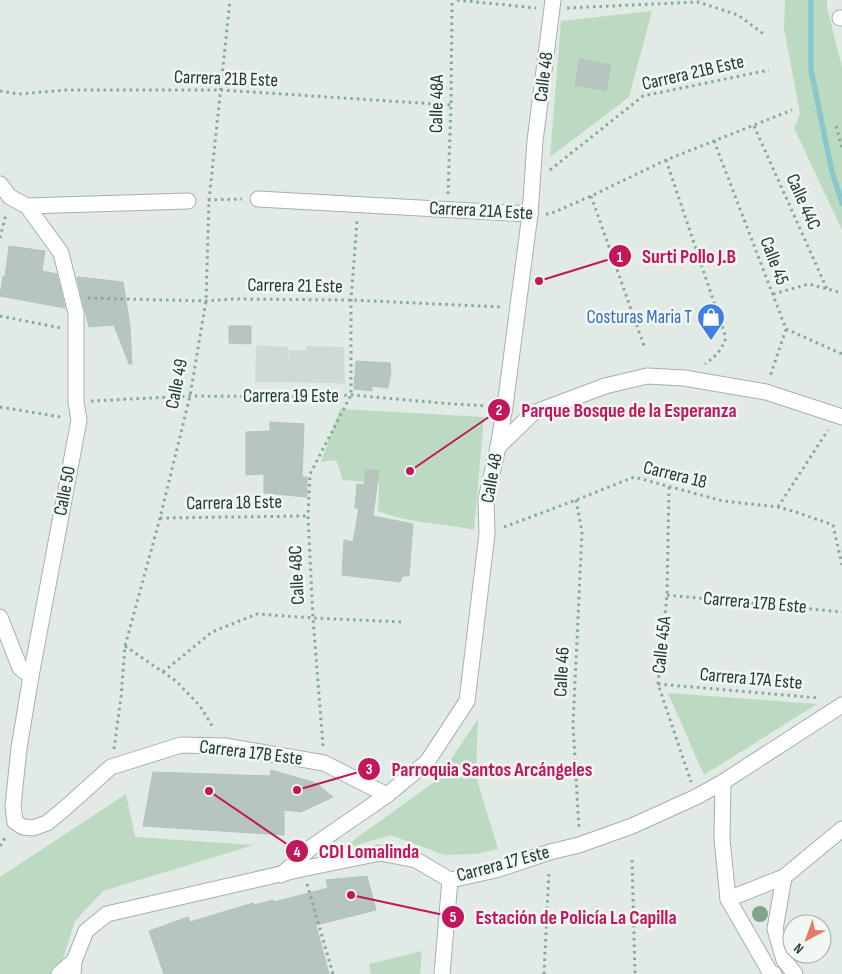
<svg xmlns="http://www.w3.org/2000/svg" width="842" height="974" viewBox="0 0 842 974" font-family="'Sofia Sans Condensed',sans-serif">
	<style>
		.built { fill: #cfdad4 }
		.green { fill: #bbdac1 }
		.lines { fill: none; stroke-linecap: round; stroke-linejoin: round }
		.stream { stroke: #8cc6cb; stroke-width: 5.5 }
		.building { fill: #b6c5be; stroke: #b4c3bc }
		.minor-casing { stroke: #a4b1ac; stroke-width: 17 }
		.path { stroke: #83ab9c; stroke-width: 3; stroke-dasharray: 2.5 4; stroke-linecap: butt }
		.minor { stroke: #fff; stroke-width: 15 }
		.tree { fill: #80a58c }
		.labels { text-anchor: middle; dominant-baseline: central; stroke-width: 5; stroke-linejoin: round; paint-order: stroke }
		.street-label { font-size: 19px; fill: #223932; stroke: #f1f7f3 }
		.shop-label { font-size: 19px; fill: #366cbe; stroke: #f1f7f3; text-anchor: end }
		.leader { fill: none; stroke: #c2185b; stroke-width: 2 }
		.callout-dot { fill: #c2185b; stroke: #f1f7f3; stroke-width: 2 }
		.mark-label { font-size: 15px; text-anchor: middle; font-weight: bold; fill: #fff }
		.callout-label { font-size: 20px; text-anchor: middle; font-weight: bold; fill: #c2185b; stroke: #f1f7f3; stroke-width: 5; stroke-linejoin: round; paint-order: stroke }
	</style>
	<rect width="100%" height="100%" fill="#e1eae5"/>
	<!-- built -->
	<path class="built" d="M256 345 288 347 289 364V350H306L307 346 344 347 345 384 334 383 255 382Z"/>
	<!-- green -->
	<g class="green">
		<path d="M785 0H827V7L842 68V230L794 128 800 114 784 28Z"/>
		<path d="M652 11 629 97 550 157 561 21Z"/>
		<path d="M340 409 484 417 474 530C444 523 406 523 378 511L379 483 343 480 336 460 321 462Z"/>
		<path d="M668 693 817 704 704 775Z"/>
		<path d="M478 719 476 776 498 849 476 854 445 855 390 835 340 850 437 780Z"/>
		<path d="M126 794 135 837 254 845 103 891 75 921 58 974H0V877Z"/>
		<path d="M422 951 420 974H371L369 964Z"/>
	</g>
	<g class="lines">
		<!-- stream -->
		<path class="stream" d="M811 0V70L832 172 842 203"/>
	</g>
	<!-- building -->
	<g class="building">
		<path d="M580 59 611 65 606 91 575 85Z"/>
		<path d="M9 246 45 251 42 271 57 274 65 308 0 296 3 276 5 277Z"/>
		<path d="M78 277 123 282 130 326 132 364H129L114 325 89 327 77 278Z"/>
		<path d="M229 326H251V344L229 343Z"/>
		<path d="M356 361 390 363 391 371 388 388 372 386V391L354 389Z"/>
		<path d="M270 422 304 424 302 477H307V497L264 493V474L246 475V432L270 431Z"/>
		<path d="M366 470 379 471 373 516 413 524 409 576H403L400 582 342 575 344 540 353 542 359 508H355L357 484 364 485Z"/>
		<path d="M271 770 316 783 333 797 301 812 284 810V835L143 826 153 772 270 776Z"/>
		<path d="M367 876 376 910 316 925 329 974H164L149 931 188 917 190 922 253 903 254 905 273 900 274 902 328 888 326 880Z"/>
	</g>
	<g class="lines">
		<!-- minor casing -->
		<g class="minor-casing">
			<g id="minor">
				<path d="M840 18H842"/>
				<path d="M0 184 10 197 27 206 61 253 76 313V402L79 420 31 676 19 748 13 806 15 822 23 827 33 828 47 823 64 809 111 767 181 745 225 746 324 763 387 795"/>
				<path d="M258 199 530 214"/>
				<path d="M27 206 188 201"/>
				<path d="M498 447 533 413 605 386 647 376 684 378 766 392 842 417"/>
				<path d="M0 617 20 668 31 676"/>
				<path d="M723 782 722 839 728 899 770 972 774 974"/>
				<path d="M281 875 313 846 387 795 427 762 467 701 487 534 486 499 498 447 505 406 530 214 535 141 553 0"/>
				<path d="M784 877 775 929 784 960 795 974"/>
				<path d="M728 899 784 877 842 829"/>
				<path d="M59 974 74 961"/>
				<path d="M73 974 74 961 86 931 107 914 302 869 380 853 416 860 450 880 496 870 550 852 579 845 632 826 696 797 723 782 842 705"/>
				<path d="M442 974 450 880"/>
			</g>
		</g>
		<!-- path -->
		<g class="path">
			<path d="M457 0 536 8"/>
			<path d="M567 8 698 2 738 15 765 35"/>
			<path d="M0 91 19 94 66 90H221L451 105"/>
			<path d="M754 126 827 289"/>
			<path d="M836 126 842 148"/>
			<path d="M714 141 786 329 770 377"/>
			<path d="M666 160 726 338C721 351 716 356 705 364"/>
			<path d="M550 170 643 96 769 70"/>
			<path d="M448 194 451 105 452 0"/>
			<path d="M591 196 644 346"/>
			<path d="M208 200 242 199"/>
			<path d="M546 214H550L591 196 666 160 792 110"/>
			<path d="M0 238 6 214"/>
			<path d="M773 294 809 284 842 293"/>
			<path d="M88 298 206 301 235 299 351 300 502 307"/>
			<path d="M0 316 61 328"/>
			<path d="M786 329 842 354"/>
			<path d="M91 401 190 396 314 397 351 395 453 404 489 406"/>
			<path d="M0 407 61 417"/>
			<path d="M669 487 667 595 658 684 691 782"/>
			<path d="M576 500 582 532 573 725 579 829"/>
			<path d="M778 507 828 430"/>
			<path d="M160 518 308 516"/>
			<path d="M504 527 576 500 634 477 723 501 778 507 796 512 833 525 842 565"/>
			<path d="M667 595 842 612"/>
			<path d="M125 646 176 681 200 706 214 729"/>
			<path d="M163 672 212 632 257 614 313 618 404 622"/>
			<path d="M658 684 819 698"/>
			<path d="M323 746 313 618 308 516 310 474 351 395V300L357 221"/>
			<path d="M114 749 121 697 125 646 160 518 190 396 206 301 209 200 230 0"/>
			<path d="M0 846 6 836"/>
			<path d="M632 860 635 974"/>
			<path d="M307 884 333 974"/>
			<path d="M544 974 549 870"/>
		</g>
		<!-- minor -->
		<use href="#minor" class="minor"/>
	</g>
	<!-- trees -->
	<circle class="tree" cx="760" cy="914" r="8"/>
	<!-- icons -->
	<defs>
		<g id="shop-pin" transform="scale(1.4375)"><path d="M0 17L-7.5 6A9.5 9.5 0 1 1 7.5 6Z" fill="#3f7fe0" stroke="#f1f7f3"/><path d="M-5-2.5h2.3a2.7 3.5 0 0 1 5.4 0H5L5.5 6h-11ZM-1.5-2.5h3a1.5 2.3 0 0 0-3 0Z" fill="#fff"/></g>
	</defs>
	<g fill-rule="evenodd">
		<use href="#shop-pin" x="711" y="317"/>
	</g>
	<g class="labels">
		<!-- street labels -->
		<g class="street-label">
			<text transform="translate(693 73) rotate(-13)">Carrera 21B Este</text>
			<text transform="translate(544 77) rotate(-83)">Calle 48</text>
			<text transform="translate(226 79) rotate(2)">Carrera 21B Este</text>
			<text transform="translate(437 104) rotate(-89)">Calle 48A</text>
			<text transform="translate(803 202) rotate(66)">Calle 44C</text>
			<text transform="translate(481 211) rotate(3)">Carrera 21A Este</text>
			<text transform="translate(774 261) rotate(69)">Calle 45</text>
			<text transform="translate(295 286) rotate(1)">Carrera 21 Este</text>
			<text transform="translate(177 384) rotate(-79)">Calle 49</text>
			<text x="291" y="396">Carrera 19 Este</text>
			<text transform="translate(675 475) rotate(14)">Carrera 18</text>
			<text transform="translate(492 478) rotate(-80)">Calle 48</text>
			<text transform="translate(65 491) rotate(-79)">Calle 50</text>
			<text transform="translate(234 503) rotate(-1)">Carrera 18 Este</text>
			<text transform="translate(297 575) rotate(-93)">Calle 48C</text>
			<text transform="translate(755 603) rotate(5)">Carrera 17B Este</text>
			<text transform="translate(662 645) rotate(-84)">Calle 45A</text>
			<text transform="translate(562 672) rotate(-87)">Calle 46</text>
			<text transform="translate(751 679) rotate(5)">Carrera 17A Este</text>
			<text transform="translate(251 753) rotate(7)">Carrera 17B Este</text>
			<text transform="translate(503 864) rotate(-15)">Carrera 17 Este</text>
		</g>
		<!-- shop labels -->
		<g class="shop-label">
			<text x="692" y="317">Costuras Maria T</text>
		</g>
	</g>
	<!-- callouts -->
	<path class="leader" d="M539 281L620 256M410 471L499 410M297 790L369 769M209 791L297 851M351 895L453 917"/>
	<g class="callout-dot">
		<circle cx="539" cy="281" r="5"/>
		<circle cx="410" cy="471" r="5"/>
		<circle cx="297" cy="790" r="5"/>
		<circle cx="209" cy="791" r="5"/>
		<circle cx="351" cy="895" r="5"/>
		<circle cx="620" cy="256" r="12"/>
		<circle cx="499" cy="410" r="12"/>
		<circle cx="369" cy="769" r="12"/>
		<circle cx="297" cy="851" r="12"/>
		<circle cx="453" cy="917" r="12"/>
	</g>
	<g class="mark-label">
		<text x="620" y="262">1</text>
		<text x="499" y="415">2</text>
		<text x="369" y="774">3</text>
		<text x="297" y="857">4</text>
		<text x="453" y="922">5</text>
	</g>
	<g class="callout-label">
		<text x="689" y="263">Surti Pollo J.B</text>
		<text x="629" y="417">Parque Bosque de la Esperanza</text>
		<text x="492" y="776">Parroquia Santos Arcángeles</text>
		<text x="369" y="858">CDI Lomalinda</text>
		<text x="576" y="924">Estación de Policía La Capilla</text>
	</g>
	<!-- north arrow -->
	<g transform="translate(807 939) rotate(221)"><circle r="24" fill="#f1f7f3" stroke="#9eaba6"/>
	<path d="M0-4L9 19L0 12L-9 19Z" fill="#e77a62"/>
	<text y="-8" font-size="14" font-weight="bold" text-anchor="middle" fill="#223932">N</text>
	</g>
</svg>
